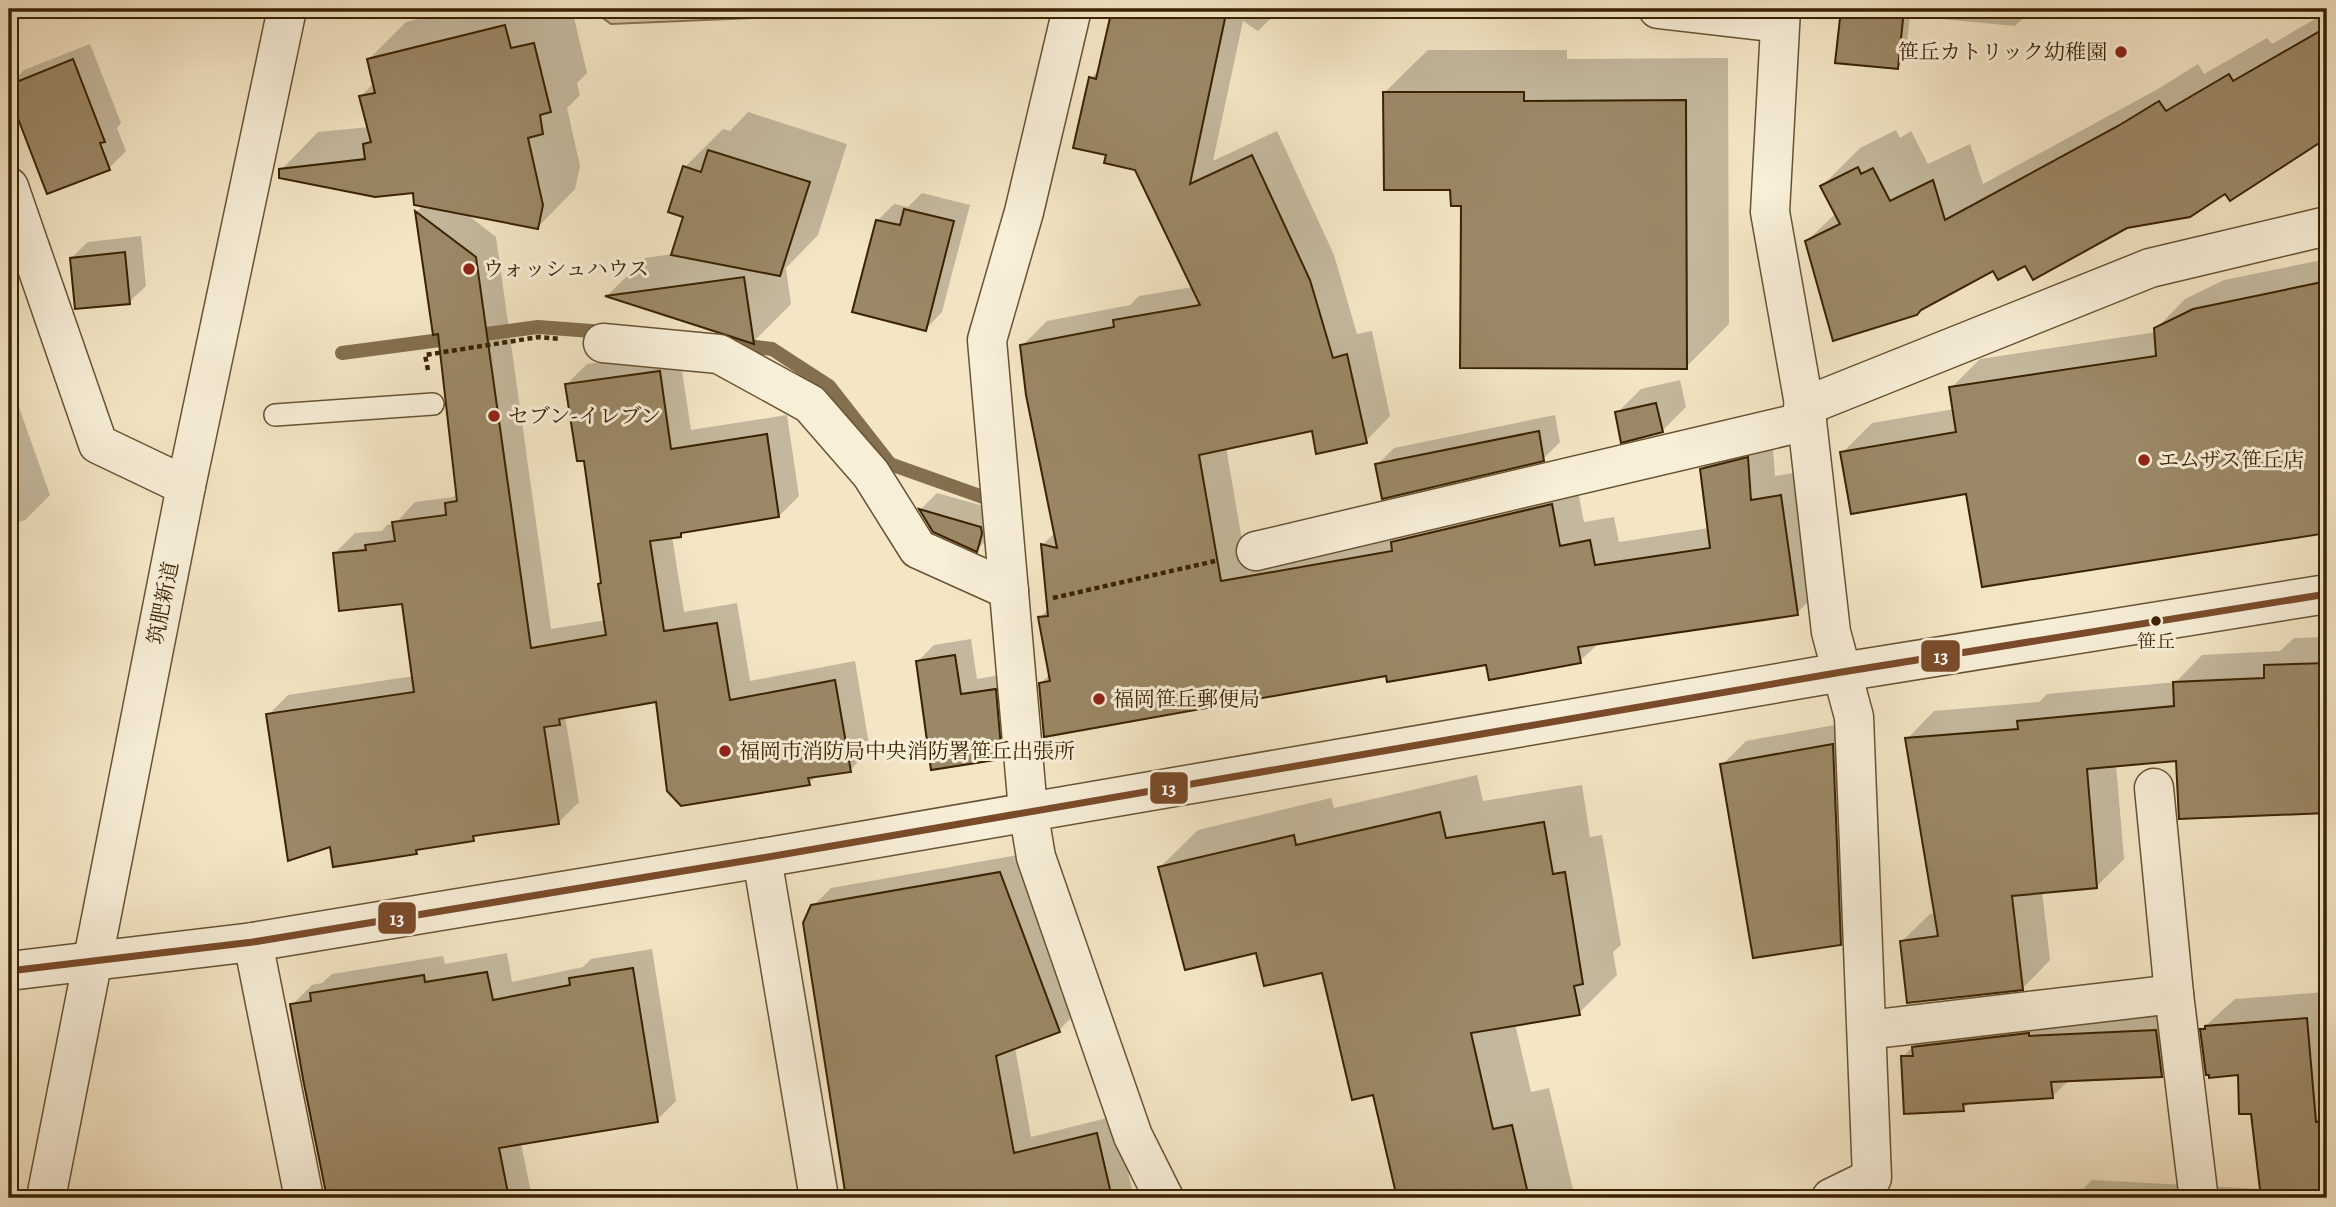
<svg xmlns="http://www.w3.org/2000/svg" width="2336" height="1207" viewBox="0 0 2336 1207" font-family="Alegreya,'Noto Serif JP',serif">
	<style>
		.green { fill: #d4c5a4; stroke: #877452; stroke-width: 2 }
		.shadow { fill: #0003 }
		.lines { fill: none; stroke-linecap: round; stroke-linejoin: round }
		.stream { stroke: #846f4e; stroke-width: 14 }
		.building { fill: #9b8866; stroke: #3a2200; stroke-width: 2 }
		.service-casing { stroke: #685331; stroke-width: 24 }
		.minor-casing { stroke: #685331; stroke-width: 41 }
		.tertiary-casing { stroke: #685331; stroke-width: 41 }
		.path { stroke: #3a2200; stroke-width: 4.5; stroke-dasharray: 5 3.5; stroke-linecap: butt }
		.service { stroke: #f8efd9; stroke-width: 21 }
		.minor { stroke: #f8efd9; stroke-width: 38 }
		.tertiary { stroke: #f8efd9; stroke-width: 38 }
		.bus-1-casing { stroke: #f8efd9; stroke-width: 12 }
		.bus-1 { stroke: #7a4b2a; stroke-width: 7 }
		.poi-dot { fill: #8f2418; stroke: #f8efd9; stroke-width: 2.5 }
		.bus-dot { fill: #3a2200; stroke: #f8efd9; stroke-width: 2.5 }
		.labels { text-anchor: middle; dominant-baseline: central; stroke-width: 6; stroke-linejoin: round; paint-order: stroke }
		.bus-label { font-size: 19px; fill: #3a2200; stroke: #f8efd9 }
		.poi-label { font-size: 21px; fill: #3a2200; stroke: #f8efd9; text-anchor: start }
		.street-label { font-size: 21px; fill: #3a2200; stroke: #f8efd9 }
		.line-badge { stroke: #f8efd9; stroke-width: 2.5 }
		.badge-label { font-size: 19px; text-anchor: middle; font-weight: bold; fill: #fff }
	</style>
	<rect width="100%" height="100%" fill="#f4e6c5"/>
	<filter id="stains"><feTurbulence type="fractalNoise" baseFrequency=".00286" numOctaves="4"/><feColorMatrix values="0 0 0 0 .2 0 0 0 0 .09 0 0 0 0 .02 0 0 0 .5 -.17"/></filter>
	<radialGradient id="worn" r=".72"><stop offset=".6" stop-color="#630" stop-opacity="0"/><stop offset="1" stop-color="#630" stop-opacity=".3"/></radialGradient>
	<!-- green -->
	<path class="green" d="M590 9H830L826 15 611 24Z"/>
	<!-- shadow -->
	<g class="shadow">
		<path d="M460 9H547L548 12 572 9 587 73 577 83 580 95 567 108 580 166 575 189 538 227 464 212 496 237 551 629 606 620 585 459 566 385 587 364 679 351 691 430 787 415 799 496 779 516 685 530 680 535 672 536 684 612 737 603 750 681 855 661 870 750 850 770 817 775 809 783 657 700 565 716 579 802 559 822 479 834 473 839 421 847 416 852 331 844 268 715 288 695 414 676 404 602 335 553 355 533 382 531 387 525 395 524 415 502 453 497 458 492 440 332 434 333 417 211 424 205 414 191 281 170 318 132 369 127 361 96 374 83 369 59 406 22Z"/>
		<path d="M1113 9H1280L1258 31 1243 21 1213 161 1277 131 1334 255 1357 334 1372 331 1390 416 1366 441 1313 429 1226 447 1245 558 1576 480 1584 522 1614 517 1619 542 1709 528 1702 469 1727 445 1772 434 1775 476 1805 471 1822 588 1797 613 1599 643 1580 661 1488 663 1387 673 1041 683 1050 674 1040 618 1049 608 1043 544 1056 532 1022 346 1047 321 1130 305 1139 296 1193 287 1136 168 1108 153 1091 78 1100 69Z"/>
		<path d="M1843 9H2024L2023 18 2015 26 1910 16 1905 59 1897 68 1837 62Z"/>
		<path d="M2327 12 2326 157 2317 142 2127 227 2026 264 1994 269 1807 241 1836 213 1822 186 1860 148 1896 130 1900 138 1911 131 1928 164 1970 144 1983 184 2158 89 2198 64 2204 74 2267 38 2272 44Z"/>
		<path d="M90 44 121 123 117 128 126 151 109 168 48 192 9 90V85L24 70Z"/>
		<path d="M1428 50H1567V59L1728 58 1729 324 1686 367 1463 205 1384 93Z"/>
		<path d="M748 112 847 144 818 235 786 268 791 304 753 342 608 295 645 258 673 254 686 216 685 167 723 129 730 131Z"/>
		<path d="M922 193 970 205 942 312 926 329 877 221 894 204 908 207Z"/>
		<path d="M141 236 146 286 129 302 71 258 88 242Z"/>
		<path d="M2327 259V531L1983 585 1968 492 1842 453 1872 423 1954 409 1951 388 1980 359 2156 332V329L2185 299 2224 280Z"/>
		<path d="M9 379 50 495 25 520 9 525Z"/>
		<path d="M1680 380 1686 407 1662 431 1617 413 1641 389Z"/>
		<path d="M1555 415 1560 442 1543 459 1377 465 1394 448Z"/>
		<path d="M937 493 998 510 993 533 977 550 934 530 921 509Z"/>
		<path d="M2327 637V812L2181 817 2178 759 2116 765 2124 859 2097 886 2042 891 2050 960 2023 988 1902 941 1930 914 1936 913 1907 739 1934 711 2039 702 2047 694 2176 682 2202 655 2280 651 2294 638Z"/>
		<path d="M971 639 977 679 1012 673 1018 741 1001 758 917 662 934 645Z"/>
		<path d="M1857 721 1864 919 1840 943 1722 765 1746 741Z"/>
		<path d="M1477 775 1483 801 1582 785 1590 837 1602 835 1621 945 1613 952 1617 975 1579 1013 1515 1024 1531 1092 1549 1088 1575 1198H1398L1374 1093 1323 971 1257 951 1160 867 1198 830 1331 798 1334 808Z"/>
		<path d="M1018 855 1077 1012 1059 1030 1015 1047 1031 1137 1115 1116 1134 1198H855L832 1098 813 906 831 888Z"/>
		<path d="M652 949 676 1101 657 1120 521 1143 532 1198H329L304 1078 292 1005 312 985 322 983 332 974 443 956 445 964 507 953 512 982 583 967 591 959Z"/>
		<path d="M2327 992V1196L2310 1198H2074L2092 1180 2261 1189 2252 1112 2239 1074 2202 1029 2235 999Z"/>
		<path d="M2173 1014 2178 1059 2161 1075 2070 1079 2052 1097 1970 1102 1963 1109 1903 1057 1919 1040 2045 1017Z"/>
	</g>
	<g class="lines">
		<!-- stream -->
		<g class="stream">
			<path d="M726 343 772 349 829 386 890 464 997 502"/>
			<path d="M342 353 538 327 605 332"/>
		</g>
	</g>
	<!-- building -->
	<g class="building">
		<path d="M1112 9H1227L1190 184 1252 155 1310 280 1333 358 1347 354 1367 443 1316 454 1312 431 1199 455 1221 581 1392 551 1391 542 1552 504 1560 546 1590 540 1595 565 1710 548 1700 469 1748 457 1751 500 1781 495 1798 615 1578 647 1581 663 1489 680 1486 665 1387 682 1386 676 1044 737 1039 683 1050 681 1038 617 1048 616 1041 544 1057 548 1026 395 1020 345 1114 327 1113 320 1200 305 1135 170 1104 163 1106 155 1073 148 1089 77 1096 79Z"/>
		<path d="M1841 9H1904L1898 69 1835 63Z"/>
		<path d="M505 25 511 48 534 43 551 112 540 115 543 134 528 138 543 205 538 229 414 205 413 193 375 197 279 178V169L365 159 363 144 371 142 359 96 375 93 367 59Z"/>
		<path d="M2327 27V138L2230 201 2225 194 2190 217 2127 228 2033 280 2025 266 1998 280 1993 271 1921 310 1917 315 1833 341 1805 241 1840 224 1820 186 1858 167 1861 174 1873 168 1890 201 1933 180 1945 220 2118 126 2159 101 2166 111 2229 74 2233 81Z"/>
		<path d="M73 59 105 142 100 143 110 170 47 194 9 95V85Z"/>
		<path d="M1383 92H1524V101L1686 100 1687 369 1460 368 1461 206H1451L1450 190H1384Z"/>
		<path d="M708 150 810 182 780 276 671 255 683 217 668 212 683 166 701 172Z"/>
		<path d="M904 209 954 221 926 331 852 312 876 220 900 225Z"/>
		<path d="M415 211 476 257 531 648 606 635 598 584 601 583 584 461H577L565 384 660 371 671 449 767 434 779 517 681 533V537L650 541 664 631 717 623 730 700 835 680 851 772 808 778 810 785 681 806 667 791 656 702 559 719 560 725 544 727 559 824 473 836 474 841 416 850 417 854 333 867 330 847 288 861 266 714 414 692 402 604 339 611 333 553 366 550 365 545 395 541 392 522 446 515 445 503 457 501 438 334 433 335Z"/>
		<path d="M125 252 130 304 75 309 70 258Z"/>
		<path d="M744 277 754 344 605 296Z"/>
		<path d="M2327 281V533L1982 587 1966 494 1851 514 1840 452 1956 432 1949 387 2156 356 2154 328 2193 309Z"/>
		<path d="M1656 403 1663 432 1621 443 1615 412Z"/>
		<path d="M1539 431 1544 461 1382 499 1375 464Z"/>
		<path d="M919 509 981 527 982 534 977 552 933 532Z"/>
		<path d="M955 655 961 694 996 689 1002 759 931 770 916 661Z"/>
		<path d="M2327 663V813L2179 819 2176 761 2087 769 2097 888 2012 896 2023 990 1907 1003 1900 941 1938 936 1905 738 2018 729 2017 721 2174 706 2173 682 2264 678V665Z"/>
		<path d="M1833 744 1841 945 1753 958 1720 764Z"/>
		<path d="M1440 812 1446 838 1544 822 1553 874 1565 872 1583 984 1574 986 1580 1015 1471 1033 1493 1129 1512 1125 1529 1198H1397L1373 1095 1352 1100 1322 973 1264 986 1256 953 1185 970 1158 867 1294 835 1296 845Z"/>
		<path d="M1000 872 1060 1032 996 1056 1014 1153 1097 1133 1112 1198H846L803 923 811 905Z"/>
		<path d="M633 968 658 1122 499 1148 509 1198H327L303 1079 290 1004 311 1001 310 993 424 975 425 982 487 972 493 1000 570 985 569 978Z"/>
		<path d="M2307 1018 2316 1122 2327 1120V1198H2261L2251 1114H2239L2238 1075 2209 1078V1075H2206L2200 1029H2205V1026Z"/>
		<path d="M2156 1030 2162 1077 2051 1082 2053 1098 1963 1104 1964 1111 1904 1114 1901 1056H1913L1912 1047 2029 1033V1036Z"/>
	</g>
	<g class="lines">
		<!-- service casing -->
		<g class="service-casing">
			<path id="service" d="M275 415 433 404"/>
		</g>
		<!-- minor casing -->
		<g class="minor-casing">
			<g id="minor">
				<path d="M1072 9 1024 212 987 340 1028 810 1036 857 1133 1136 1164 1198"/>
				<path d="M1658 9 1779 23"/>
				<path d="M1781 9 1770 212 1807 421 1831 632 1854 717 1872 1178 1831 1198"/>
				<path d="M9 187 98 444 186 486"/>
				<path d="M603 343 719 354 810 404 871 474 918 549 1009 590"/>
				<path d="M1803 407 2150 268 2327 226"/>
				<path d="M1256 551 1807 421"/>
				<path d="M2154 788 2174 994 2198 1192"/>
				<path d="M762 858 819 1198"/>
				<path d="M253 942 304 1198"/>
				<path d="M1867 1030 2174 994"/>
			</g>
		</g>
		<!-- tertiary casing -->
		<g class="tertiary-casing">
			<g id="tertiary">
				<path d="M9 971 253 942 762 858 1842 672 2327 594"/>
				<path d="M46 1198 186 486 287 9"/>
			</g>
		</g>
		<!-- path -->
		<g class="path">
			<path d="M428 370 425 355 539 337 561 339"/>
			<path d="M1053 598 1215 561"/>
		</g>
		<!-- service -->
		<use href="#service" class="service"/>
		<!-- minor -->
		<use href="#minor" class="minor"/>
		<!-- tertiary -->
		<use href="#tertiary" class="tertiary"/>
		<!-- bus-1 casing -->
		<g class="bus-1-casing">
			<path id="bus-1" d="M9 971 253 942 762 858 1842 672 2327 594"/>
		</g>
		<!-- bus-1 -->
		<use href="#bus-1" class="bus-1"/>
	</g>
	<!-- markers -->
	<g class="poi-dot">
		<circle cx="2121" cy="52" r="7"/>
		<circle cx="469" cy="269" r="7"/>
		<circle cx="494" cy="416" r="7"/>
		<circle cx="2144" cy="460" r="7"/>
		<circle cx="1099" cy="699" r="7"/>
		<circle cx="725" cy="751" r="7"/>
	</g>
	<circle class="bus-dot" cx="2156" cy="621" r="6"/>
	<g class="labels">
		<!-- bus labels -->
		<g class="bus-label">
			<text x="2156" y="642">笹丘</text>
		</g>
		<!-- poi labels -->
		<g class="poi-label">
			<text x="2107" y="52" text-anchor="end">笹丘カトリック幼稚園</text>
			<text x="483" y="269">ウォッシュハウス</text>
			<text x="508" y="416">セブン-イレブン</text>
			<text x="2158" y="460">エムザス笹丘店</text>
			<text x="1113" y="699">福岡笹丘郵便局</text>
			<text x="739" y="751">福岡市消防局中央消防署笹丘出張所</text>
		</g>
		<!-- street labels -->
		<g class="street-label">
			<text transform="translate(163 603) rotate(-79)">筑肥新道</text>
		</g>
	</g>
	<g class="line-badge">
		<rect x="1920" y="639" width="41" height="34" rx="7" fill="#7a4b2a"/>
		<rect x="1149" y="771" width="40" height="34" rx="7" fill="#7a4b2a"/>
		<rect x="377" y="901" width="40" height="34" rx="7" fill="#7a4b2a"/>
	</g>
	<g class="badge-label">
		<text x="1941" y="663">13</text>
		<text x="1169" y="795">13</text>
		<text x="397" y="925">13</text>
	</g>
	<!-- margin -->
	<rect width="2336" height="1207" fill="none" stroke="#f4e6c5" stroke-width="35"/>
	<rect x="10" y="10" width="2315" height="1186" fill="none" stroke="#3a2200" stroke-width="3.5"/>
	<rect x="18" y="18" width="2301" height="1172" fill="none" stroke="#3a2200" stroke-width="2"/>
	<rect width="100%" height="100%" filter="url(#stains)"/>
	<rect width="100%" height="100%" fill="url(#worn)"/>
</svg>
